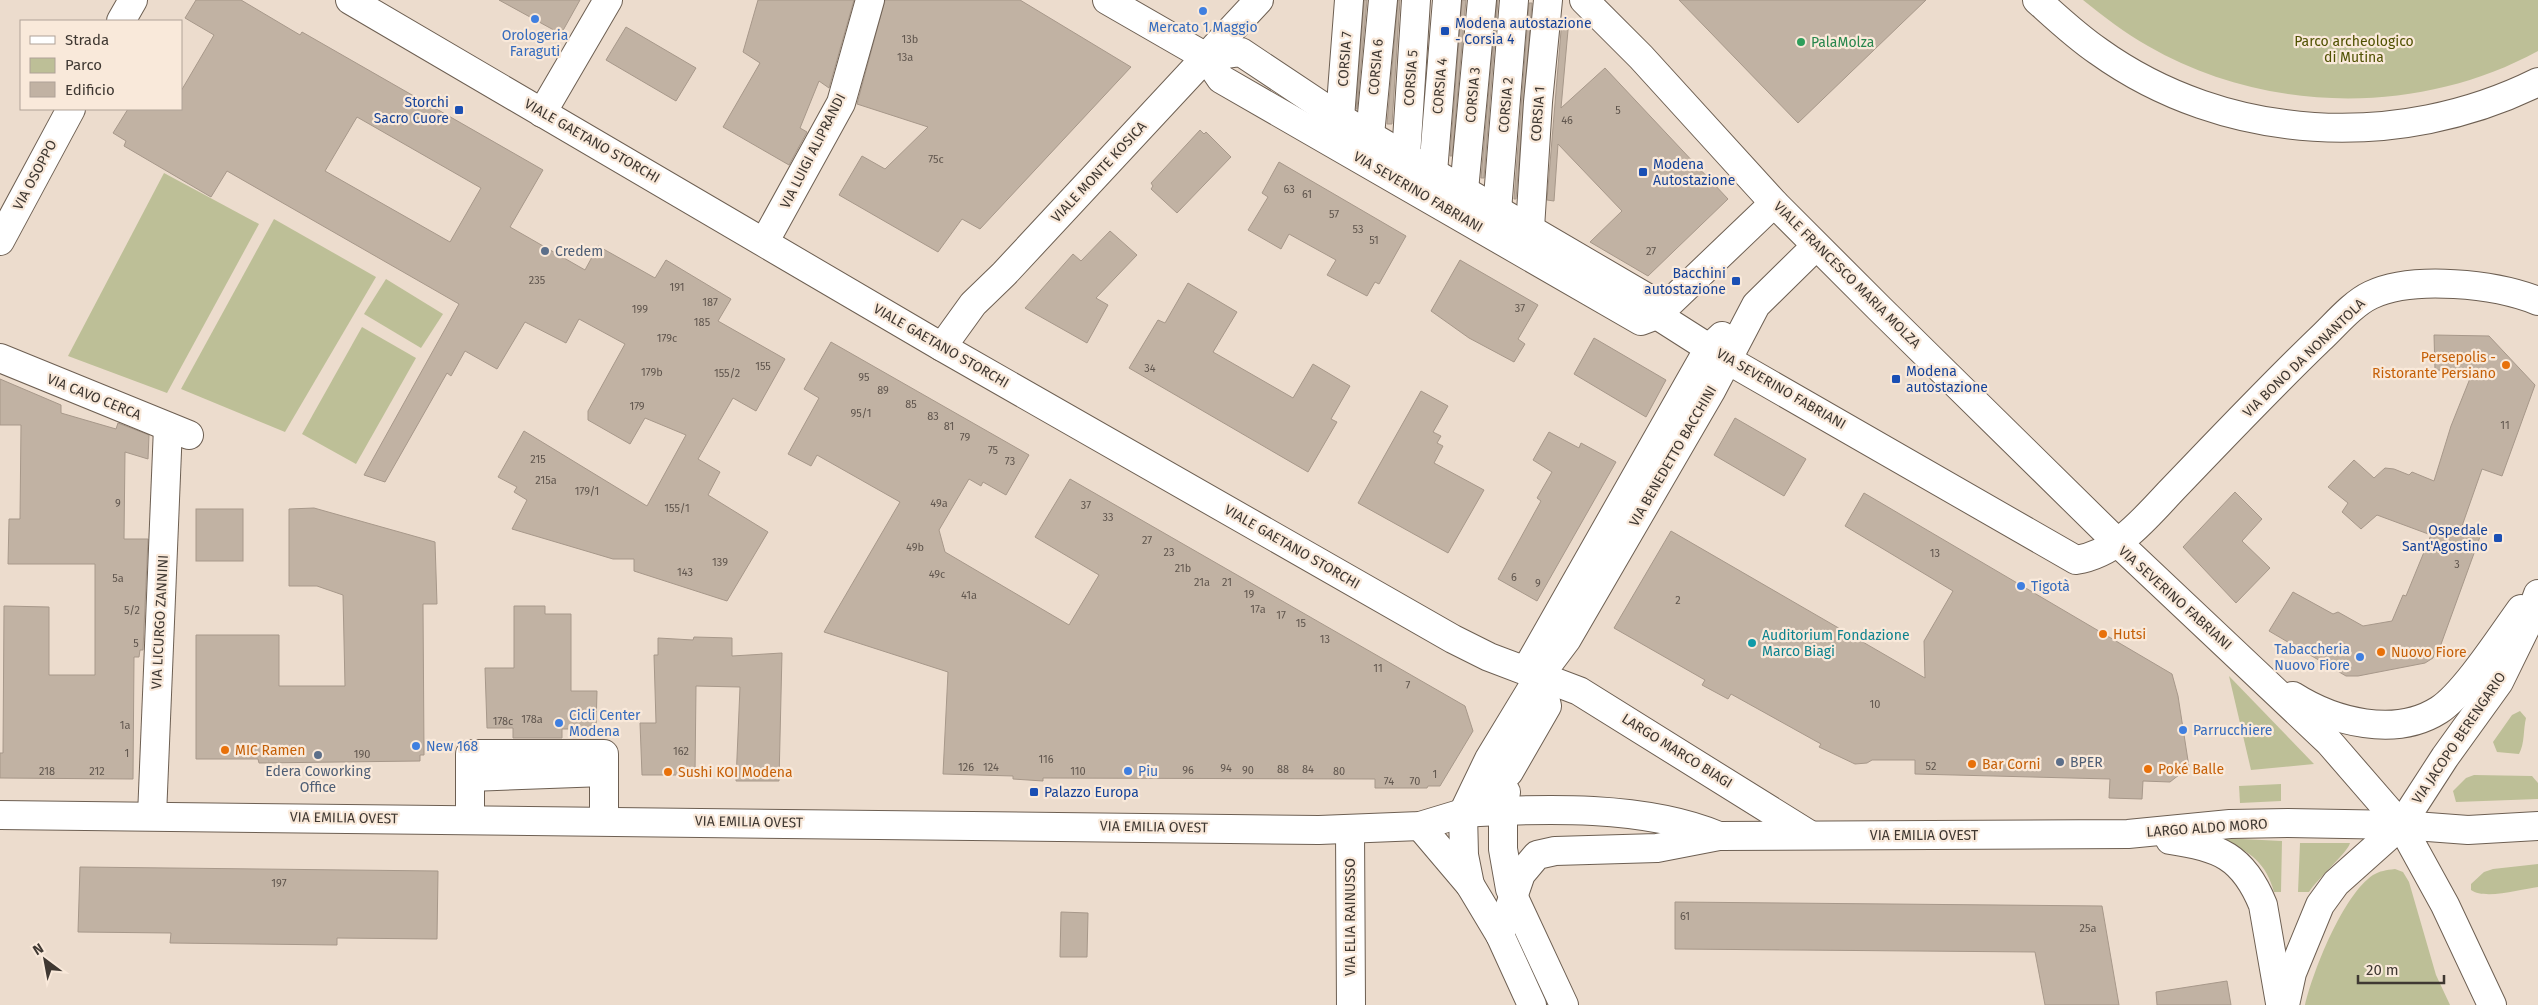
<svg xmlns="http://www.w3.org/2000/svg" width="2538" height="1005" viewBox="0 0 2538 1005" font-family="'Fira Sans',sans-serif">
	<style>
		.green { fill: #bdbf97 }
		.building { fill: #c1b2a3; stroke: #a7988a; fill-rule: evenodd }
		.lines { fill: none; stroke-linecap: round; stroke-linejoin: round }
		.minor-casing { stroke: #6d5f52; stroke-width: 30 }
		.minor { stroke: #fff; stroke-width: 28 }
		.shop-dot { fill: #3f7fe0; stroke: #f9e9da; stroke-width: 2 }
		.transit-dot { fill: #1a4fb4; stroke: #f9e9da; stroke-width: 2 }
		.leisure-dot { fill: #2e9e5b; stroke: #f9e9da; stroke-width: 2 }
		.service-dot { fill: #5c6f8a; stroke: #f9e9da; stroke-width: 2 }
		.food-dot { fill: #e8710a; stroke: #f9e9da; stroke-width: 2 }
		.culture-dot { fill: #0f9aa8; stroke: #f9e9da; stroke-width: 2 }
		.labels { text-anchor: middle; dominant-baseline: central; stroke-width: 4.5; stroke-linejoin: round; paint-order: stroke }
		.number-label { font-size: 11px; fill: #60564e }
		.transit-label { font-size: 14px; fill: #164399; stroke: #f9e9da; text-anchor: start }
		.shop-label { font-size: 14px; fill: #366cbe; stroke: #f9e9da; text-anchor: start }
		.park-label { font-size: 14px; fill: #505102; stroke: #f9e9da }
		.leisure-label { font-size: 14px; fill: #27864d; stroke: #f9e9da; text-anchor: start }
		.street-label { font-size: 14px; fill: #3f3832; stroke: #f9e9da }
		.service-label { font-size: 14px; fill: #4e5e75; stroke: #f9e9da; text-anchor: start }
		.food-label { font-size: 14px; fill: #c56008; stroke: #f9e9da; text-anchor: start }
		.culture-label { font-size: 14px; fill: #0d838f; stroke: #f9e9da; text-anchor: start }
	</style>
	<rect width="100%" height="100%" fill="#ecdccd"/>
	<!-- green -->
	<g class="green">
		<path d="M2083 0H2538V51C2419 116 2266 114 2148 46 2125 33 2104 17 2083 0Z"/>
		<path d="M164 173 259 224 167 393 68 356Z"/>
		<path d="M274 219 376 277 285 432 181 389Z"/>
		<path d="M386 279 443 314 421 348 364 314Z"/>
		<path d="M362 327 416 358 356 464 302 434Z"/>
		<path d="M2229 676 2314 764 2251 770Z"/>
		<path d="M2520 711 2526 718C2523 730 2525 743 2519 754L2497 752 2493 742 2512 715Z"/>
		<path d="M2474 775 2532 776 2538 783V799L2456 802 2453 791 2466 778Z"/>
		<path d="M2281 784V801L2240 803 2239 786Z"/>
		<path d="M2222 838 2282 841 2281 892H2274C2267 865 2250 849 2222 842Z"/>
		<path d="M2300 843H2350C2348 852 2317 879 2309 892H2298Z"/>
		<path d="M2538 864V887C2522 889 2485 900 2471 890V884L2484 872 2493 869Z"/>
		<path d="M2395 869 2403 872 2409 882 2436 975 2450 1005H2305C2313 971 2343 895 2373 875 2380 871 2386 870 2395 869Z"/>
	</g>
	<!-- building -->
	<g class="building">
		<path d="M196 0H241L300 35 302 32 543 170 510 227 585 270 598 246 655 278 666 260 731 299 718 321 785 359 756 411 733 398 698 459 720 472 708 495 768 532 727 601 634 571V559H613L512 529 527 500 514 492 517 487 498 477 524 431 647 506 686 435 645 418 630 444 588 420V411L625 344 579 319 566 343 525 322 497 369 465 351 451 376 447 373 385 482 364 475 459 304 227 171 211 197 124 146 126 141 113 133 128 109H181V91L214 35 185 18ZM357 117 481 188 450 242 325 171Z"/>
		<path d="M499 0H580L561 34Z"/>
		<path d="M758 0H854L829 88 819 81 800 128 807 132 789 165 723 127 760 63 743 52Z"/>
		<path d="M885 0H1020L1131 67 980 229 962 219 938 252 839 195 862 156 885 169 928 127 857 104Z"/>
		<path d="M1364 0H1367L1357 109H1356Z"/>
		<path d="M1398 0H1400L1392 124H1387Z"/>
		<path d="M1462 0H1466L1452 156H1450Z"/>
		<path d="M1497 0H1498L1484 178H1481Z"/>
		<path d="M1679 0H1926L1798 123Z"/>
		<path d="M1529 3H1532L1516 199H1514Z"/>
		<path d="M1562 19H1569L1561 108 1605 68 1728 199 1648 276 1590 242 1622 211 1558 144 1554 201 1547 200Z"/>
		<path d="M626 27 696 68 676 101 606 60Z"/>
		<path d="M1200 130 1204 134 1206 132 1231 157 1177 213 1151 189 1153 186 1151 183Z"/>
		<path d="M1279 162 1406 236 1379 284 1375 282 1367 296 1327 275 1336 260 1289 234 1281 249 1248 230 1268 197 1262 193Z"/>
		<path d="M1110 231 1137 255 1096 298 1108 305 1087 343 1025 308 1073 254 1081 261Z"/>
		<path d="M1460 260 1538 305 1518 339 1525 344 1514 362 1469 338 1431 311Z"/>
		<path d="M1188 283 1237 312 1213 352 1293 398 1313 364 1350 386 1331 419 1337 422 1308 472 1129 368 1158 320 1165 323Z"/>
		<path d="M2434 335 2489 336 2535 385 2502 476 2482 469 2462 526 2481 534 2440 647 2436 648 2433 658 2425 663 2358 676H2346L2269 631 2293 592 2333 614 2338 612 2363 626 2392 621 2403 595 2406 596 2431 535 2377 515 2361 529 2342 512 2348 503 2328 487 2354 460 2374 478 2385 468 2394 469 2409 475 2412 472 2434 481 2451 426 2473 371 2435 370Z"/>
		<path d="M1594 338 1666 380 1646 417 1574 374Z"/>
		<path d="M831 342 1029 455 1006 495 983 482 981 486 969 479 939 530 945 552 1069 625 1099 575 1035 537 1070 479 1465 706 1473 731 1440 786H1428L1427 788H1375V779L1043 778V781L1013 779V776L943 774 948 672 824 632 900 502 817 455 811 466 788 454 819 398 804 389Z"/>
		<path d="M0 379 61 405V413L116 429 118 423 149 435 148 459 125 452 124 539H148L143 650H140L139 657H134L133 779 0 778V753H3L4 606 49 607V675H95V564H8L9 519H20L21 425H0Z"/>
		<path d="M1421 391 1448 406 1433 432 1441 436 1437 443 1443 446 1434 463 1484 490 1448 553 1358 503Z"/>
		<path d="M1735 418 1806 459 1784 496 1714 455Z"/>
		<path d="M1549 432 1579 448 1581 443 1616 462 1537 601 1498 579 1541 501 1537 498 1552 472 1533 460Z"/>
		<path d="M2235 492 2262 519 2242 541 2270 568 2236 603 2183 547Z"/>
		<path d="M1864 493 2172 674 2178 696 2189 767 2170 782 2143 781 2142 799 2109 798 2110 779 1915 774V760H1872L1867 763 1855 764 1819 747 1821 744 1731 694 1728 699 1702 685 1705 680 1614 628 1671 531 1925 678 1924 641 1953 591 1845 526Z"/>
		<path d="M314 508 435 542 437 604H423L424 755H420V761L259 763 258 759H196V635H279V686H345L343 595 317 586H289V509Z"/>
		<rect x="196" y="509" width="47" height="52"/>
		<path d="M514 606H545V614H571V691H597L596 729H562V738H513V728H487L485 668H514Z"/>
		<path d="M694 637 732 638V656L782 653 779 781H736L740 687 696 686 695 775H642L640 723H656L654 655H658V638L693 640Z"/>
		<path d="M80 867 438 871 437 939 337 938V945L170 943 171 933 78 932Z"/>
		<path d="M1675 902 2102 906 2119 1005H2045L2035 952 1675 949Z"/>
		<path d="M1061 912 1088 913 1087 957H1060Z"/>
		<path d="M2227 981 2231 1005H2157L2156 992Z"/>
	</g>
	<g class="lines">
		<!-- minor casing -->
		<g class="minor-casing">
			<g id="minor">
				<path d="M350 0 942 347 1453 639 1489 657 1579 691 1810 835"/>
				<path d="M1107 0 1206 57 1221 79 1641 321 1657 315 1774 203"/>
				<path d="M1584 0 1641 57 1774 203 1880 309 2118 543 2329 742 2401 825 2445 905 2492 1005"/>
				<path d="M2037 0C2057 18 2076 36 2098 51 2226 143 2399 151 2538 82"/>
				<path d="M121 21 133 0"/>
				<path d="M1206 57 1241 52 1340 118 1651 300 1657 315"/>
				<path d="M542 113 608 0"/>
				<path d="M1340 118 1349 0"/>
				<path d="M1370 135 1383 0"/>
				<path d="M1406 156 1416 0"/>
				<path d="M1433 172 1447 0"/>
				<path d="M1464 190 1482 0"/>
				<path d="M1497 210 1514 0"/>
				<path d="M1530 228 1538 102 1548 0"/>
				<path d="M0 241 71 109"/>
				<path d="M765 241 841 103 870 0"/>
				<path d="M1657 315 1726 359 2076 560C2115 554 2143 521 2169 493 2219 441 2268 389 2320 339 2335 325 2352 304 2371 295 2413 275 2496 284 2538 301"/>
				<path d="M942 347 973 304 1004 274 1259 0"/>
				<path d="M0 358 189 435"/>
				<path d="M1526 670 1709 348 1722 336"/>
				<path d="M2293 696C2334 722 2395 738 2439 710 2465 693 2502 635 2521 609"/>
				<path d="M470 777 604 772"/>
				<path d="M1506 792 1503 810V849L1510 889 1564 1005"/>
				<path d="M1463 813C1542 808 1646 805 1719 836"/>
				<path d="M0 815 1319 830 1420 826 1463 813 1509 772 1547 706 1540 675"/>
				<path d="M152 816 168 427"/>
				<path d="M470 819V754H604V821"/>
				<path d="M1420 826 1470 885 1500 935 1532 1005"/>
				<path d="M1350 829 1351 1005"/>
				<path d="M2170 840C2219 847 2243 856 2263 905L2280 1003"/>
				<path d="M1470 885 1464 855 1463 813 1489 759 1540 675 1567 639 1711 391 1756 305 1816 246"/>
				<path d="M1500 935 1521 874 1537 855 1555 851 1657 848 1719 836 2128 834 2230 824 2288 823 2401 825 2468 830 2538 826"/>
				<path d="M2285 1005 2292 973 2320 905 2336 883 2401 825 2445 757 2499 682 2526 627 2538 594"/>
			</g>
		</g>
		<!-- minor -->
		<use href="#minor" class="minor"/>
	</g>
	<!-- markers -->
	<g class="shop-dot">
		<circle cx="1203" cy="11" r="5"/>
		<circle cx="535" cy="19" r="5"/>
		<circle cx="2021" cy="586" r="5"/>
		<circle cx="2360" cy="657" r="5"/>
		<circle cx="559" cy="723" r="5"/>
		<circle cx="2183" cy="730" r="5"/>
		<circle cx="416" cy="746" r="5"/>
		<circle cx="1128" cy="771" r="5"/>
	</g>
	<g class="transit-dot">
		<rect x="1440" y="26" width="10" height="10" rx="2.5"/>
		<rect x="454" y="105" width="10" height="10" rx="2.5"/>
		<rect x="1638" y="167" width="10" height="10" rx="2.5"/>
		<rect x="1731" y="276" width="10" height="10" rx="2.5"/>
		<rect x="1891" y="374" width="10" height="10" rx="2.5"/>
		<rect x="2493" y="533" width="10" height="10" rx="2.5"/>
		<rect x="1029" y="787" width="10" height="10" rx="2.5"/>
	</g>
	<circle class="leisure-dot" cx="1801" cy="42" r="5"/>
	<g class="service-dot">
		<circle cx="545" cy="251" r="5"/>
		<circle cx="318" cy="755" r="5"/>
		<circle cx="2060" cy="762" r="5"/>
	</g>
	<g class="food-dot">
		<circle cx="2506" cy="365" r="5"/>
		<circle cx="2103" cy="634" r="5"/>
		<circle cx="2381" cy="652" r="5"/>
		<circle cx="225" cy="750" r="5"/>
		<circle cx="1972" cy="764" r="5"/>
		<circle cx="2148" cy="769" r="5"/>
		<circle cx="668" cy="772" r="5"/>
	</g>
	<circle class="culture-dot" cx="1752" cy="643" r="5"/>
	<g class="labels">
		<!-- number labels -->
		<g class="number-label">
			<text x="910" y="39">13b</text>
			<text x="905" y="57">13a</text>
			<text x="1618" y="110">5</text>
			<text x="1567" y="120">46</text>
			<text x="936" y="159">75c</text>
			<text x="1289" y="189">63</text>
			<text x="1307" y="194">61</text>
			<text x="1334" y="214">57</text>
			<text x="1358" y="229">53</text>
			<text x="1374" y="240">51</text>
			<text x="1651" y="251">27</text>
			<text x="537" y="280">235</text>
			<text x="677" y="287">191</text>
			<text x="710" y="302">187</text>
			<text x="1520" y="308">37</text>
			<text x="640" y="309">199</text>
			<text x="702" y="322">185</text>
			<text x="667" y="338">179c</text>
			<text x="763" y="366">155</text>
			<text x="1150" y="368">34</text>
			<text x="652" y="372">179b</text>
			<text x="727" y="373">155/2</text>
			<text x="864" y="377">95</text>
			<text x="883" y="390">89</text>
			<text x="911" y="404">85</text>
			<text x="637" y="406">179</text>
			<text x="861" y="413">95/1</text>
			<text x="933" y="416">83</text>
			<text x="2505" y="425">11</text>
			<text x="949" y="426">81</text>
			<text x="965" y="437">79</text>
			<text x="993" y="450">75</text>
			<text x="538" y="459">215</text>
			<text x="1010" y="461">73</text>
			<text x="546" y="480">215a</text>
			<text x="587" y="491">179/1</text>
			<text x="118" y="503">9</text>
			<text x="939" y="503">49a</text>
			<text x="1086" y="505">37</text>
			<text x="677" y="508">155/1</text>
			<text x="1108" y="517">33</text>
			<text x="1147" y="540">27</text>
			<text x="915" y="547">49b</text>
			<text x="1169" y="552">23</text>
			<text x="1935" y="553">13</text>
			<text x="720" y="562">139</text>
			<text x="2457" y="564">3</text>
			<text x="1183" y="568">21b</text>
			<text x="685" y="572">143</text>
			<text x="937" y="574">49c</text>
			<text x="1514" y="577">6</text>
			<text x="118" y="578">5a</text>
			<text x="1202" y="582">21a</text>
			<text x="1227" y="582">21</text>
			<text x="1538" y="583">9</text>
			<text x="1249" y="594">19</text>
			<text x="969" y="595">41a</text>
			<text x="1678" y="600">2</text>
			<text x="1258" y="609">17a</text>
			<text x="132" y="610">5/2</text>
			<text x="1281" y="615">17</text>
			<text x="1301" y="623">15</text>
			<text x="1325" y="639">13</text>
			<text x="136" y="643">5</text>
			<text x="1378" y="668">11</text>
			<text x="1408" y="685">7</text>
			<text x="1875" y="704">10</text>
			<text x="532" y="719">178a</text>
			<text x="503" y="721">178c</text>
			<text x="125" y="725">1a</text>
			<text x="681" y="751">162</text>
			<text x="127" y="753">1</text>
			<text x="362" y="754">190</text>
			<text x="1046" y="759">116</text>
			<text x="1931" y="766">52</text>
			<text x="966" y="767">126</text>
			<text x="991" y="767">124</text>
			<text x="1226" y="768">94</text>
			<text x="1283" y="769">88</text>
			<text x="1308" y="769">84</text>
			<text x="1188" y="770">96</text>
			<text x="1248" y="770">90</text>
			<text x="47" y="771">218</text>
			<text x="97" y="771">212</text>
			<text x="1078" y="771">110</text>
			<text x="1339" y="771">80</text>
			<text x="1435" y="774">1</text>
			<text x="1389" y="781">74</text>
			<text x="1415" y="781">70</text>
			<text x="279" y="883">197</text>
			<text x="1685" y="916">61</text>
			<text x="2088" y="928">25a</text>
		</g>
		<!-- transit labels -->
		<g class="transit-label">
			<text x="1455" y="23">Modena autostazione<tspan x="1455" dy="16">- Corsia 4</tspan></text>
			<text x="449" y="102" text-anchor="end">Storchi<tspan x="449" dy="16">Sacro Cuore</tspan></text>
			<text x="1653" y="164">Modena<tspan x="1653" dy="16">Autostazione</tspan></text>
			<text x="1726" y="273" text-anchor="end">Bacchini<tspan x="1726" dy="16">autostazione</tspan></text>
			<text x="1906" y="371">Modena<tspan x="1906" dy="16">autostazione</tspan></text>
			<text x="2488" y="530" text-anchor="end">Ospedale<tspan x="2488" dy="16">Sant'Agostino</tspan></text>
			<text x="1044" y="792">Palazzo Europa</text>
		</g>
		<!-- shop labels -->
		<g class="shop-label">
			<text x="1203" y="27" text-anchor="middle">Mercato 1 Maggio</text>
			<text x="535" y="35" text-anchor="middle">Orologeria<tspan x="535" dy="16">Faraguti</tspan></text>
			<text x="2031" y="586">Tigotà</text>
			<text x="2350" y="649" text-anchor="end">Tabaccheria<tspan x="2350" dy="16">Nuovo Fiore</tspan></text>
			<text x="569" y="715">Cicli Center<tspan x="569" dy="16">Modena</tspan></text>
			<text x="2193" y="730">Parrucchiere</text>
			<text x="426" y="746">New 168</text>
			<text x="1138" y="771">Piu</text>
		</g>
		<!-- park labels -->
		<g class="park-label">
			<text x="2354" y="41">Parco archeologico<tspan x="2354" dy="16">di Mutina</tspan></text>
		</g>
		<!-- leisure labels -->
		<g class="leisure-label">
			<text x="1811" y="42">PalaMolza</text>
		</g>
		<!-- street labels -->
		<g class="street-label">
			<text transform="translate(1345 59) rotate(-86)">CORSIA 7</text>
			<text transform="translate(1376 67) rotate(-85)">CORSIA 6</text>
			<text transform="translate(1411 78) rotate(-86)">CORSIA 5</text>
			<text transform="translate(1440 86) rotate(-85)">CORSIA 4</text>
			<text transform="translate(1473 95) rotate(-85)">CORSIA 3</text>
			<text transform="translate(1506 105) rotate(-85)">CORSIA 2</text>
			<text transform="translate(1538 114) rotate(-86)">CORSIA 1</text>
			<text transform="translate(592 141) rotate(30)">VIALE GAETANO STORCHI</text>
			<text transform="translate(813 151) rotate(-63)">VIA LUIGI ALIPRANDI</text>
			<text transform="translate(1099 172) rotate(-47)">VIALE MONTE KOSICA</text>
			<text transform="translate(35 175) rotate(-62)">VIA OSOPPO</text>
			<text transform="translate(1418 192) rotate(30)">VIA SEVERINO FABRIANI</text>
			<text transform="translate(1847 275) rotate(45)">VIALE FRANCESCO MARIA MOLZA</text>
			<text transform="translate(941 346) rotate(30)">VIALE GAETANO STORCHI</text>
			<text transform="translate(2304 358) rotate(-44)">VIA BONO DA NONANTOLA</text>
			<text transform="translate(1781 389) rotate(30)">VIA SEVERINO FABRIANI</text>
			<text transform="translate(94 397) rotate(22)">VIA CAVO CERCA</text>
			<text transform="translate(1673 456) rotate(-60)">VIA BENEDETTO BACCHINI</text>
			<text transform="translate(1292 547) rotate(30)">VIALE GAETANO STORCHI</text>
			<text transform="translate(2175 598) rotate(42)">VIA SEVERINO FABRIANI</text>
			<text transform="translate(160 622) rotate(-87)">VIA LICURGO ZANNINI</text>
			<text transform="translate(2459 738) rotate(-56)">VIA JACOPO BERENGARIO</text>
			<text transform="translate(1677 751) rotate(32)">LARGO MARCO BIAGI</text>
			<text transform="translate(344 818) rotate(1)">VIA EMILIA OVEST</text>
			<text transform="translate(749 822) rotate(1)">VIA EMILIA OVEST</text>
			<text transform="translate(1154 827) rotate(1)">VIA EMILIA OVEST</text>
			<text transform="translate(2207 828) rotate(-4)">LARGO ALDO MORO</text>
			<text x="1924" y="835">VIA EMILIA OVEST</text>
			<text transform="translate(1350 917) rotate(-90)">VIA ELIA RAINUSSO</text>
		</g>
		<!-- service labels -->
		<g class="service-label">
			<text x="555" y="251">Credem</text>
			<text x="2070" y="762">BPER</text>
			<text x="318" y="771" text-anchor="middle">Edera Coworking<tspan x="318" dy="16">Office</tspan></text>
		</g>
		<!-- food labels -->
		<g class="food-label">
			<text x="2496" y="357" text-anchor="end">Persepolis -<tspan x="2496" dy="16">Ristorante Persiano</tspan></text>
			<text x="2113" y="634">Hutsi</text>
			<text x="2391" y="652">Nuovo Fiore</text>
			<text x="235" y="750">MIC Ramen</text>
			<text x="1982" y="764">Bar Corni</text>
			<text x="2158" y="769">Poké Balle</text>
			<text x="678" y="772">Sushi KOI Modena</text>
		</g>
		<!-- culture labels -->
		<g class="culture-label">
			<text x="1762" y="635">Auditorium Fondazione<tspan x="1762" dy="16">Marco Biagi</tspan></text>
		</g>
	</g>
	<!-- legend -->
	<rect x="20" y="20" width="162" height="90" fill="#f9e9da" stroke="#afa297"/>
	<rect x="30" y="36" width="25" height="8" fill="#ffffff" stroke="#afa297"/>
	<text x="65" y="45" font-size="15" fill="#3f3832">Strada</text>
	<rect x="30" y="58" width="25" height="15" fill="#bdbf97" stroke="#afa297"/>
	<text x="65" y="70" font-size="15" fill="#3f3832">Parco</text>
	<rect x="30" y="82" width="25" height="15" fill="#c1b2a3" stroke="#afa297"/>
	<text x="65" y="95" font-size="15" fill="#3f3832">Edificio</text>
	<!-- north arrow -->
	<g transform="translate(45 960) rotate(328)" stroke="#f9e9da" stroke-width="4" paint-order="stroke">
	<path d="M0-4L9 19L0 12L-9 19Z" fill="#3f3832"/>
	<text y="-8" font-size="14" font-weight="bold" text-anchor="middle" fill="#3f3832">N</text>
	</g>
	<!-- scale -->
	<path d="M2358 975v8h86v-8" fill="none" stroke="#3f3832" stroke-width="2.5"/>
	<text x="2366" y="975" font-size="15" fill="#3f3832" stroke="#f9e9da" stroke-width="4" paint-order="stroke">20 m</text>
</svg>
